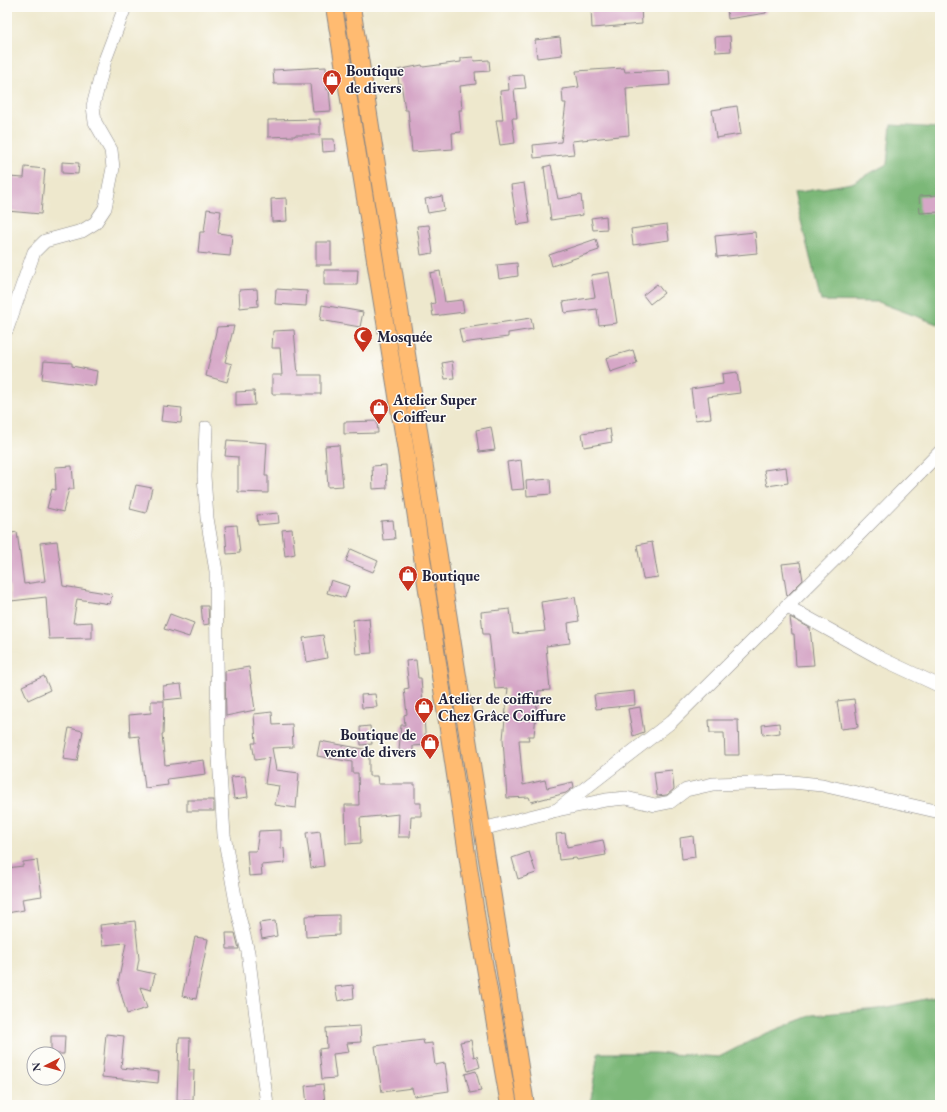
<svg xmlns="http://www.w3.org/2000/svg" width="947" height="1112" viewBox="0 0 947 1112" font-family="'EB Garamond',serif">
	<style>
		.forest { fill: #7bb878; stroke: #4e6d5a }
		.building { fill: #d6a7c7 }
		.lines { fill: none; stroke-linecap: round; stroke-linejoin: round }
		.minor-casing { stroke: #888584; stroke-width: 14 }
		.major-casing { stroke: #888584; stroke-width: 18 }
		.minor { stroke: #fff; stroke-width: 13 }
		.major { stroke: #ffbb71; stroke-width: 16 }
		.labels { text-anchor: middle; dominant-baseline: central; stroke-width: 3; stroke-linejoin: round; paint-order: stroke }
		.poi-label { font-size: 15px; font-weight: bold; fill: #22223b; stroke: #fdfcf7; text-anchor: start }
	</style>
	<rect width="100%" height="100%" fill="#fdfcf7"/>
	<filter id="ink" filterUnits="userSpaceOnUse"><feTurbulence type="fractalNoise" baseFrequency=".025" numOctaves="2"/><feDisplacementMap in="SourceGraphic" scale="8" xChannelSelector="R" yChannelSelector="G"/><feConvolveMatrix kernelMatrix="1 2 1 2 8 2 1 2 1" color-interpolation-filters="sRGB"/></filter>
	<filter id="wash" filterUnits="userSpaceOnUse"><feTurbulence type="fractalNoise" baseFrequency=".012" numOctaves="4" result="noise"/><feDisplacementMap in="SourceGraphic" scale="16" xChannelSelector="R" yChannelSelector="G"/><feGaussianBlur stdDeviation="0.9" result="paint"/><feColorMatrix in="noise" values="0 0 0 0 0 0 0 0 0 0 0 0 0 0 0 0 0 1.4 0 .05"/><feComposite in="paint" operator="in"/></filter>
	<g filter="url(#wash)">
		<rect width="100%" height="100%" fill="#eee8cd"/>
		<!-- forest -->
		<g class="forest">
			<path d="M891 125 940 128V325L878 302 821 301 794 193 852 183 887 164Z"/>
			<path d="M940 996V1105H590L598 1053H654L719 1057 762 1035 813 1015 878 1009Z"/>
		</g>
		<g id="blocks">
			<!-- building -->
			<g class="building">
				<path d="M608 7H641L642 24 592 28 591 8Z"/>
				<path d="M727 7H766V13L728 19Z"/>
				<path d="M730 36 731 51 716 52 715 37Z"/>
				<path d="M560 37 562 55 537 58 535 40Z"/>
				<path d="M473 57 474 61 489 60 490 71 475 72 476 84 460 86 462 110H459L461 132 452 133 453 149 412 152 408 110H405L401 83 399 84 397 70 422 65 423 67 461 62V58Z"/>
				<path d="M326 67 327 90 329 89 331 111 313 112 310 84H274L273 70Z"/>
				<path d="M624 68 625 72 669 70 670 85 626 88 629 135 572 141 574 154 534 158 533 145 561 142 566 103H563L562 89 579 87 576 71Z"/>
				<path d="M524 75 526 88 514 89 517 118H512L515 143 500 145 496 120H503L500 91 509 90 508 76Z"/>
				<path d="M737 106 741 134 716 138 712 110Z"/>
				<path d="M320 119V135H295V136L268 137V120Z"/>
				<path d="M322 139H334L335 151 323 152Z"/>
				<path d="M62 162 79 163 78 174 62 173Z"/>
				<path d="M551 165 558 199 581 195 583 215 551 220 544 167Z"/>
				<path d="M25 167 45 169 41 214 7 211 8 177 24 178Z"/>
				<path d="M524 183 530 223 517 225 511 185Z"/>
				<path d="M940 195V212L920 213 919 196Z"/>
				<path d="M442 196 444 210 428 213 425 199Z"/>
				<path d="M286 198 287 221 272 222 271 199Z"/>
				<path d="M207 209 221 211 218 233 232 235 230 256 198 253 200 232H204Z"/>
				<path d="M606 216 607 229 593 230 591 218Z"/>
				<path d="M667 224 669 240 633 245 631 229Z"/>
				<path d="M429 225 433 253 421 255 417 226Z"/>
				<path d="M755 232 757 253 717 257 715 236Z"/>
				<path d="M596 239 599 250 552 266 549 255Z"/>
				<rect x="316" y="242" width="15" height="23"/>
				<path d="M517 263 518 276 499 279 497 265Z"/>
				<path d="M324 270H358L357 285H324Z"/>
				<path d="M440 271 445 302 462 300 464 312 433 316 431 304 435 303 430 273Z"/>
				<path d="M609 272 617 323 599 325 597 309 565 313 563 302 595 297 591 275Z"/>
				<path d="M657 284 664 293 650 304 643 295Z"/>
				<path d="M257 289 258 306 240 308 239 290Z"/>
				<path d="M276 289 307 291 306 306 275 304Z"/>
				<path d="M322 305 363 312 360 327 320 320Z"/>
				<path d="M531 318 533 329 508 333V337L462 343 459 329Z"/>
				<path d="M234 326 225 362 232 364 227 382 206 376 217 327Z"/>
				<path d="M294 330 298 375H321V394H272V375H282L280 348H272L273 331Z"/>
				<path d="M633 350 637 363 610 372 606 358Z"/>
				<path d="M44 361 72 363V366L97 371 95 386 42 379Z"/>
				<path d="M452 361 454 378 445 379 442 363Z"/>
				<path d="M737 372 740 393 708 397 711 418 695 420 691 389 723 384 722 374Z"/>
				<path d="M254 391 255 405 236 406V392Z"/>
				<path d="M163 406 182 408 181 423 161 421Z"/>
				<path d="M377 421 378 433 344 434V422Z"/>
				<path d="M491 427 495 450 479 452 476 430Z"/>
				<path d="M610 429 612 442 584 447 582 433Z"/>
				<path d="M227 440 267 443 265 476H268V493L238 492V457L225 456Z"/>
				<path d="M339 445 343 486 328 487 325 446Z"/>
				<path d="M521 460 524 489 511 490 507 462Z"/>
				<path d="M386 465 387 488 373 489 372 466Z"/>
				<path d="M72 466 74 489H69L63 512 47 508 52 489 56 490 55 467Z"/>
				<path d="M786 467 788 483 767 486 764 470Z"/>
				<path d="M550 479 551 494 527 496 526 481Z"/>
				<path d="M136 485 152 488 146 513 130 509Z"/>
				<path d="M278 513 279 523 258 525 257 515Z"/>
				<path d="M393 520 395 539 383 540 381 521Z"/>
				<path d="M237 525 240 553 227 554 225 526Z"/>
				<path d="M292 529 295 554 285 556 282 530Z"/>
				<path d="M17 532 24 584 45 581 40 543 57 541 63 586 112 594 110 604 77 599 73 623 92 622V638L49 639 46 597 11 601 9 584H7V534Z"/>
				<path d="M652 542 658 577 643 579 637 545Z"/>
				<path d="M351 549 378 561 373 572 346 561Z"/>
				<path d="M800 562 803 580 787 596 782 564Z"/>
				<path d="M331 580 349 586 345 598 327 593Z"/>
				<path d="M575 597 579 621 568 623 570 643 546 646 550 690 538 691 534 736H528L529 740H519L523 785 545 780 547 788 573 782 574 787 566 793 531 802 529 797 507 798 503 739 508 688 495 689 489 634H483L481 612 510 609 513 634 545 631 541 602Z"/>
				<path d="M201 606H208L209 624 203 625Z"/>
				<path d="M170 614 194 623 189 637 164 629Z"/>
				<path d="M790 617 810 628 814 665 796 666 794 634H792Z"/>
				<path d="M369 618 372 653 356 654 353 620Z"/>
				<path d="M323 635 327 658 307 662 303 638Z"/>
				<path d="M416 660 418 678H421L426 745 413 746V752L399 751 401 725H405L404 715 407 714 404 689 409 688 406 661Z"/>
				<path d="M249 667 255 710 226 716 225 671Z"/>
				<path d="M44 676 50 690 28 700 22 686Z"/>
				<path d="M181 684 183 698 164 700 163 686Z"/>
				<path d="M634 691 635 705 596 709 594 695Z"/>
				<path d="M375 694 377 707 362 708 361 695Z"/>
				<path d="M854 699 858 727 841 729 837 701Z"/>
				<path d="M151 701H164L163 734H162L165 765 204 760 206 774 167 779 168 785 145 788 139 736 130 737 129 715 151 713Z"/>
				<path d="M640 707 644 732 633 736 628 709Z"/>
				<path d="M272 712 273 725 292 724 293 747 272 748 276 770 299 773 296 808 275 805 279 786 265 784 269 758 255 760 252 743H256L254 714Z"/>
				<path d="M709 720H738L739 755H725L724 733H710Z"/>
				<path d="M779 723 780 733 763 735 762 725Z"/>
				<path d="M370 726 372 744 361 745 360 727Z"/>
				<path d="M69 728 83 731 77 761 63 759Z"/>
				<path d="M320 741 369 750V776H377L378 784H415V803H421V816H411L410 837H398L399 814 360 818 361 843 346 844 345 805H359L358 773H352V762L317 756Z"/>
				<path d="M672 770 674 789 667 795 657 796 654 772Z"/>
				<path d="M245 776 248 797 234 799 231 777Z"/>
				<rect x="187" y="800" width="27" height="11"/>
				<path d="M281 830V849L284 848 285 863 261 865 262 875 249 876 247 851H256L259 831Z"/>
				<path d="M320 831 324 866 311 868 306 833Z"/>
				<path d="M565 833 567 847 603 840 606 855 577 860 576 858 559 860 556 834Z"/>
				<path d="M693 836 695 857 682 859 680 838Z"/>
				<path d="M529 852 536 873 518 879 512 858Z"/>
				<path d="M37 860 42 896 22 899 24 910 7 913V868L23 866V862Z"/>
				<path d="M339 915V935L306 937 305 916Z"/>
				<path d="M135 921 139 959 137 970 155 974 151 990 140 987 147 1008 127 1014 118 983 126 943 103 945 100 925Z"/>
				<path d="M275 921 277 936 262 939 259 923Z"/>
				<path d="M226 933H235L239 949H227Z"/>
				<path d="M195 937 208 939 196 999 182 996Z"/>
				<path d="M353 985 354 998 338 1001 335 987Z"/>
				<path d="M360 1026 361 1042 347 1043 349 1052 333 1054 336 1078 322 1079 319 1049 327 1048 326 1028Z"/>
				<path d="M106 1034 124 1036 121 1068 159 1072 158 1083 102 1077Z"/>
				<path d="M51 1036H65L64 1054H51Z"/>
				<path d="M179 1038H190L189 1070H194L193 1101 177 1100Z"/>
				<path d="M423 1040 424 1044 432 1043 435 1065 445 1063 449 1091 414 1096 412 1088 382 1092 375 1046Z"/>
				<path d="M471 1040 474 1057 477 1056 480 1067 468 1071 460 1042Z"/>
				<path d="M476 1071 481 1091 470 1093 465 1074Z"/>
				<path d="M323 1084 325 1103 307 1105 305 1086Z"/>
			</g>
		</g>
	</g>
	<g filter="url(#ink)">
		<use href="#blocks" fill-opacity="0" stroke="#888584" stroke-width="1"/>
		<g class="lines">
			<!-- minor casing -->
			<g class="minor-casing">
				<g id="minor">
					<path d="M7 329 34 252 45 241 82 231 95 223 105 208 113 168 111 150 95 122 93 106 105 60 125 7"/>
					<path d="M206 428 204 476 207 518 216 571 218 742 224 835 237 908 248 952 267 1105"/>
					<path d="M786 606 880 658 940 686"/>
					<path d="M557 810 671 722 836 558 940 452"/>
					<path d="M482 829 557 810 606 800 626 798 655 805 670 802 686 790 713 784 792 782 822 785 940 812"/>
				</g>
			</g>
			<!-- major casing -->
			<g class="major-casing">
				<g id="major">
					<path d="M334 7 405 445 479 933 509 1105"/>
					<path d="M352 7 526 1105"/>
				</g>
			</g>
			<!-- minor -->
			<use href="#minor" class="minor"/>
			<!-- major -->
			<use href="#major" class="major"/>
		</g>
	</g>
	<!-- icons -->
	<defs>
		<g id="shop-pin" transform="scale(1)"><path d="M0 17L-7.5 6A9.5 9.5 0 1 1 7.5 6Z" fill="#c8321e" stroke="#fdfcf7"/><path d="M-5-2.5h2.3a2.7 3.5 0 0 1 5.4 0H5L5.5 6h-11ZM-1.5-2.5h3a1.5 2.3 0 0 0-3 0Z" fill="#fff"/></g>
		<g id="mosque-pin" transform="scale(1)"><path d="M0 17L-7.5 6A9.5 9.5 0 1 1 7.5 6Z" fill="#c8321e" stroke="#fdfcf7"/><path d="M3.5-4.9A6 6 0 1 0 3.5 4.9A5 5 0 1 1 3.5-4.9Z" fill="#fff"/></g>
	</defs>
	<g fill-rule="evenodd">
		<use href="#shop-pin" x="332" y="79"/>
		<use href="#mosque-pin" x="363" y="336"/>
		<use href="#shop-pin" x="379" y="408"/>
		<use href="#shop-pin" x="408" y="575"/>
		<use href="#shop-pin" x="424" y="707"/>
		<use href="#shop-pin" x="430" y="743"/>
	</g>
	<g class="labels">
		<!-- poi labels -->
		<g class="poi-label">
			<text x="346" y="70">Boutique<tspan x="346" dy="17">de divers</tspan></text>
			<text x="377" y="336">Mosquée</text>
			<text x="393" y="399">Atelier Super<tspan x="393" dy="17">Coiffeur</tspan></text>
			<text x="422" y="575">Boutique</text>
			<text x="438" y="698">Atelier de coiffure<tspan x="438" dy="17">Chez Grâce Coiffure</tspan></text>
			<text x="416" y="734" text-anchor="end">Boutique de<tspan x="416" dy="17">vente de divers</tspan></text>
		</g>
	</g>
	<!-- margin -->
	<rect width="947" height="1112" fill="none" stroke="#fdfcf7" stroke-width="24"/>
	<!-- north arrow -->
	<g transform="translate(46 1066) rotate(264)"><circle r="19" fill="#fdfcf7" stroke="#a5a5ac"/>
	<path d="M0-3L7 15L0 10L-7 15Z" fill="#c8321e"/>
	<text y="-6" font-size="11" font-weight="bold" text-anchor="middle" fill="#22223b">N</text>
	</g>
</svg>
